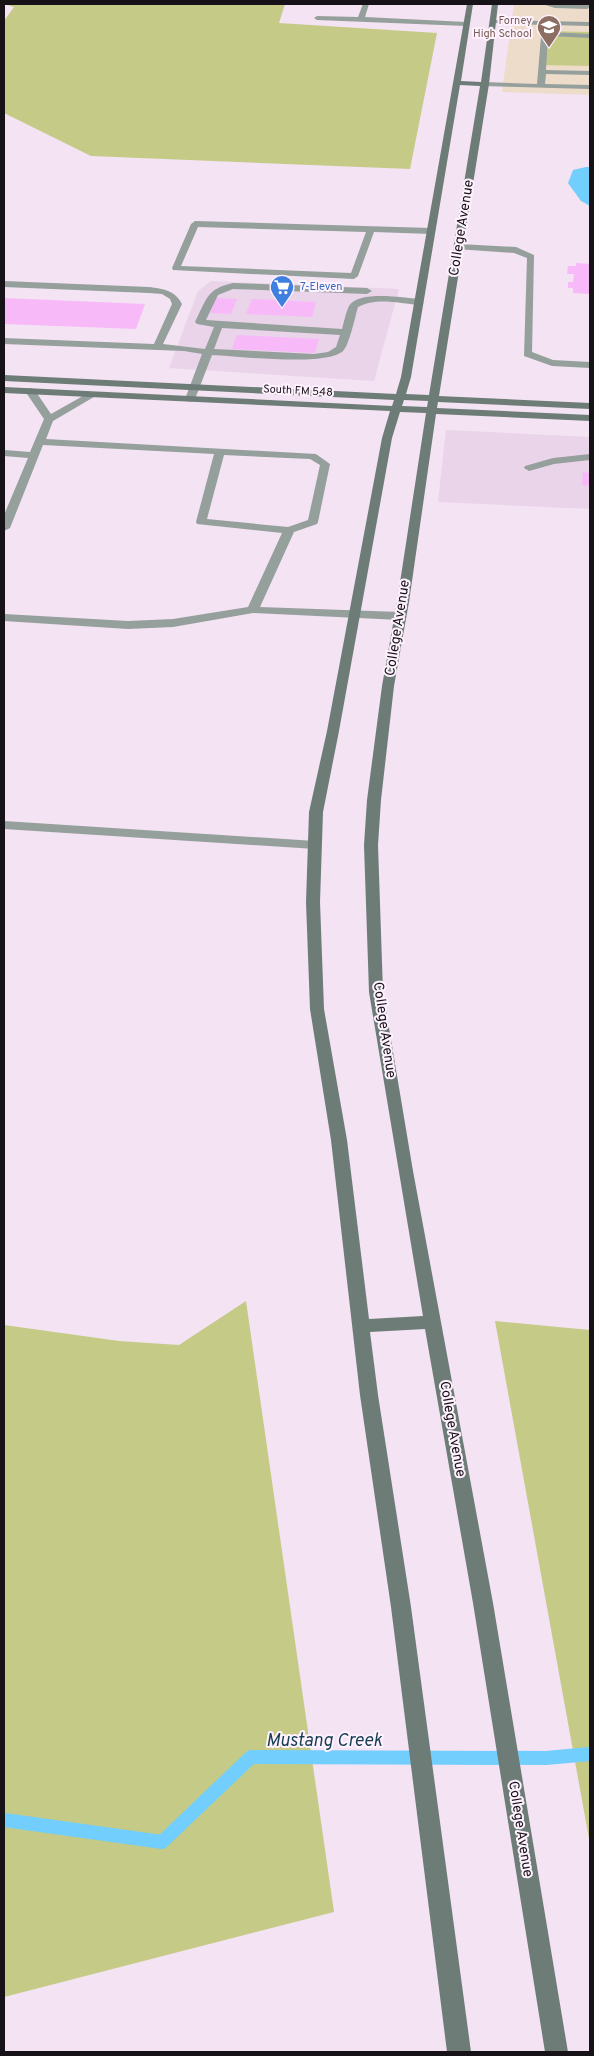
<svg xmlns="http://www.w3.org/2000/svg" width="594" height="2056" viewBox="0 0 594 2056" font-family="Overpass,sans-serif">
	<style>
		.built { fill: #ead4ea }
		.education { fill: #eedccb }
		.green { fill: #c5cb86 }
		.water { fill: #72cefc }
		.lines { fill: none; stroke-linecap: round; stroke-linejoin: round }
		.stream { stroke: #72cefc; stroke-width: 14 }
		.building { fill: #f8b9f9 }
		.lane { fill: #959f9c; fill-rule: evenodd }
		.secondary { fill: #6d7c77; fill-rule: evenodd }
		.labels { text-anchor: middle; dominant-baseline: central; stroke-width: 4; stroke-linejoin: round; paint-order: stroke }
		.far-education-label { font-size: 11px; fill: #785e54; stroke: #fff2ff; text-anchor: end }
		.far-shop-label { font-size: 11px; fill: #366cbe; stroke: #fff2ff; text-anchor: start }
		.far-street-label { font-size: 11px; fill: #171217; stroke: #fff2ff }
		.street-label { font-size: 14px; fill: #171217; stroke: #fff2ff }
		.near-water-label { font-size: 18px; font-style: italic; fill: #153e51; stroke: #fff2ff }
	</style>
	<rect width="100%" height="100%" fill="#f3e3f3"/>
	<!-- built -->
	<g class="built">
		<path d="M211 281 399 289 374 381 169 368 198 291Z"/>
		<path d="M446 430 590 437V509L438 502Z"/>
	</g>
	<!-- education -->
	<path class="education" d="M514 4H590V95L502 92Z"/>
	<!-- green -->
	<g class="green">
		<path d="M4 4H285L279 23 437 33 410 169 91 156 4 113V21L14 7Z"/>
		<path d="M542 31 590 32V66L539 65Z"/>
		<path d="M246 1301 334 1912 4 1997V1325L119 1341 179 1345Z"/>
		<path d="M495 1321 590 1330V1844Z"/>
	</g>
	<!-- water -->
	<path class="water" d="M586 167H590V206L581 201 568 183 573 170Z"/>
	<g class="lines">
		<!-- stream -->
		<path class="stream" d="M4 1820 162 1842 251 1757 546 1758 590 1754"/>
	</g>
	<!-- building -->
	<g class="building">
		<path d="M576 263 590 264V294L573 293V288H568V282H573L574 274H567L568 266H576Z"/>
		<path d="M4 298 145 304 136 329 4 324Z"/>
		<path d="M216 298 237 299 231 314 210 313Z"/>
		<path d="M252 299 316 302 312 317 246 314Z"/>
		<path d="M237 335 319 339 315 353 232 349Z"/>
		<path d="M583 472 590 473V486L582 485Z"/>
	</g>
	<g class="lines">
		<!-- lane -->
		<g class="lane">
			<path d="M363 4H369L365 17 466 22 469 24 466 26 317 20 314 18 317 16 358 17Z"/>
			<path d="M542 4H590V7L587 9 555 8Z"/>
			<path d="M493 20 590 22V26L549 25V32L590 34V38L548 36 546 70 590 71V75L546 74 545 84 590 85V89L482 86 481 84 485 82 537 84 542 25 491 23 490 22Z"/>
			<path d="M195 221 431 228 435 231 431 234 374 232 358 276 354 279 173 270 172 268 191 224ZM198 227 366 232 351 273 181 266Z"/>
			<path d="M459 244 516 247 534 255 532 352 553 360 590 362V368L552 366 524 356 527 258 514 253 456 249V245Z"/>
			<path d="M4 281 149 287C163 289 175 290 182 304L163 344 205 349 214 327 197 324 195 322C207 299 206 289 233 283L367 288 372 291 367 294 233 289 218 295 206 320 342 329C344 322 346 312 349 306 359 290 404 298 419 299L424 302 419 305C400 303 375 297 358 307 355 317 349 346 343 351 325 367 237 356 212 355L195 399 190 402 185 399 202 354 184 351 4 344V338L154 344 172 304 170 299 162 294 149 293 4 287ZM222 328 340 335 336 347 328 352 314 354 214 349Z"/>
			<path d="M30 388 34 389 51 414 90 392H98L99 394 53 421 46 439 316 454 330 464 318 522 317 524 294 532 260 607 400 612 406 616 400 620 253 613 173 627 128 629 4 621V614L128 621 173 619 248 607 282 533 197 524 196 522 214 454 43 445 10 528 4 531V515L28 458 4 456V450L30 452 44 419 25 391ZM224 455 310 459 320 465 308 520 288 527 207 519Z"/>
			<path d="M590 454V460L554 464 529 471 524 468 525 466 553 458Z"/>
			<path d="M4 821 315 841 322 845 315 849 4 829Z"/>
		</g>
		<!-- secondary -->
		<path class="secondary" d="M467 4H473L461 81 481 82 492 4H498L489 84 439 396 590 403V409L438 402 437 408 590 415V421L436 414 409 602 394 686 381 800 378 845 383 992 413 1171 493 1603 568 2052H545L473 1603 425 1329 370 1332 378 1395 411 1607 471 2052H447L391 1607 360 1395 331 1140 310 1009 306 902 309 812 327 731 382 438 390 411 4 393V387L392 406 394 400 4 381V375L396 394 401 377ZM460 85 480 86 429 395 406 394 411 377ZM404 400 428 401 427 407 402 406ZM400 412 426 413 397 602 382 686 367 800 364 845 369 992 423 1316 369 1319 347 1140 324 1009 320 902 323 812 339 731 392 438Z"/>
	</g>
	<!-- icons -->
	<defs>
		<g id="school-pin" transform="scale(1.25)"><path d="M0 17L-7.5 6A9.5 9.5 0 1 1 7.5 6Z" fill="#8d6e63" stroke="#fff2ff"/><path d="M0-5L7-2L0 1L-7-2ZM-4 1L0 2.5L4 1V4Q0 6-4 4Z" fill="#fff"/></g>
		<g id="supermarket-pin" transform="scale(1.25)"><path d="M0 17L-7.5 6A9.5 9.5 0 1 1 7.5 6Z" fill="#3f7fe0" stroke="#fff2ff"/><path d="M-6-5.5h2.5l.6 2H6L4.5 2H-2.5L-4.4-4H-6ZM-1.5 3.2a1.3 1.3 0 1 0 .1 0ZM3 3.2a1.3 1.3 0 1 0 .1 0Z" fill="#fff"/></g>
	</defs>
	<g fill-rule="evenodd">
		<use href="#school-pin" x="549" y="27"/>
		<use href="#supermarket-pin" x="282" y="287"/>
	</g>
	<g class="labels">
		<!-- far-education labels -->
		<g class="far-education-label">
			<text x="532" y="21">Forney<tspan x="532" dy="13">High School</tspan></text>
		</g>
		<!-- far-shop labels -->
		<g class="far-shop-label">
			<text x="300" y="287">7-Eleven</text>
		</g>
		<!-- far-street labels -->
		<g class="far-street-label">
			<text transform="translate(298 391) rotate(3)">South FM 548</text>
		</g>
		<!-- street labels -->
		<g class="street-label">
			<text transform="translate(462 228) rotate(-81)">College Avenue</text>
			<text transform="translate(398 628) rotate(-81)">College Avenue</text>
			<text transform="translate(384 1030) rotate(82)">College Avenue</text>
			<text transform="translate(452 1429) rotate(80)">College Avenue</text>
			<text transform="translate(520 1829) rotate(81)">College Avenue</text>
		</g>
		<!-- near-water labels -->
		<g class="near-water-label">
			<text x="324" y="1741">Mustang Creek</text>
		</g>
	</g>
	<!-- border -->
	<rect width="594" height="2056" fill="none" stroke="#171217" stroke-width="10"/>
</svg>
